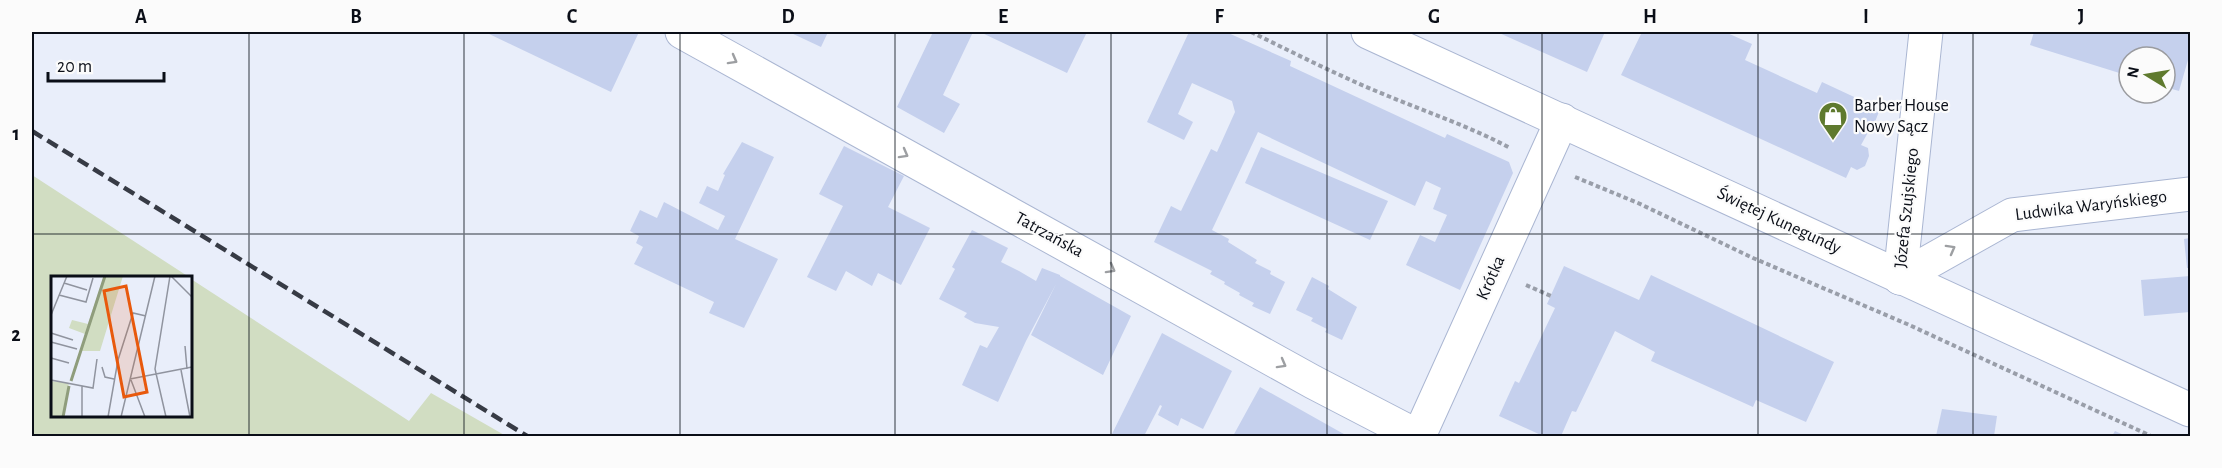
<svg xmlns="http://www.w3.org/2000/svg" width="2222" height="468" viewBox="0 0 2222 468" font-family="'Alegreya Sans',sans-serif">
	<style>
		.green { fill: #d1ddc2 }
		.building { fill: #c5d0ed }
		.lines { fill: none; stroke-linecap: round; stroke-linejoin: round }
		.minor-casing { stroke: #aab6d2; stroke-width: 35 }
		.path { stroke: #999ea9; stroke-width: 4; stroke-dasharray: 4.5 3; stroke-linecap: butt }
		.minor { stroke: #fff; stroke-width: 33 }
		.rail { stroke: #373b45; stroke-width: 4.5; stroke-dasharray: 12 6; stroke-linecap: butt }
		.oneway { stroke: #9d9fa2 }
		.grid { fill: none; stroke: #0a0e17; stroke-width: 1.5; stroke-opacity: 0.55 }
		.labels { text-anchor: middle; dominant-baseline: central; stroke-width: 4.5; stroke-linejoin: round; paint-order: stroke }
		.poi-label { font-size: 18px; fill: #0a0e17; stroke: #fbfbfb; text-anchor: start }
		.street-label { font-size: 18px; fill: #0a0e17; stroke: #fbfbfb }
		.inset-river { fill: none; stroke: #8f9d7c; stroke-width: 3 }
		.inset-road { fill: none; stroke: #90949f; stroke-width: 1.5 }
		.view { fill: #e8590c; fill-opacity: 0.15; stroke: #e8590c; stroke-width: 3 }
		.inset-edge { fill: none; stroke: #0a0e17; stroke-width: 3 }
		.neatline { fill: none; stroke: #0a0e17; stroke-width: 2 }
		.grid-label { font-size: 20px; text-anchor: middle; font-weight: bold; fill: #0a0e17 }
	</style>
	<rect width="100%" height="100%" fill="#e9eefa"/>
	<!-- green -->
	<path class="green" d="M32 175 189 277 52 278V416H190L191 279 409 421 431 393 506 436H32Z"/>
	<!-- building -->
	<g class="building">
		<path d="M485 32H639L611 92Z"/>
		<path d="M789 32H828L821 47Z"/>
		<path d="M933 32H973L943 95 960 104 944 133 897 107Z"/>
		<path d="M980 32H1087L1067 73Z"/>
		<path d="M1189 32H1226L1291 61 1290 66 1445 138 1447 134 1509 162 1513 173 1460 290 1406 265 1420 235 1435 242 1447 215 1433 209 1441 188 1426 181 1415 206 1258 132 1212 230 1229 239 1228 242 1257 260 1255 263 1271 271 1270 274 1285 282 1270 314 1252 306 1254 303 1239 295 1240 293 1224 284 1225 282 1210 274 1212 271 1154 242 1171 206 1181 211 1211 149 1217 152 1235 112 1232 101 1192 83 1178 114 1193 122 1184 140 1147 122Z"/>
		<path d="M1497 32H1605L1587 72Z"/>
		<path d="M1642 32H1725L1752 44 1745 60 1817 93 1822 82 1880 109 1873 127H1871L1861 145 1868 148 1869 156 1865 166 1857 170 1851 167 1846 178 1621 75Z"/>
		<path d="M2034 32H2190V53L2179 91 2165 87V57H2129V76L2030 45Z"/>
		<path d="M742 142 774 157 735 239 778 259 744 328 709 313 714 302 634 264 643 247 636 243 639 236 630 231 640 210 657 218 664 202 718 230 725 216 699 203 707 186 718 191 725 175 723 174Z"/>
		<path d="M844 146 904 176 888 207 930 228 901 285 878 273 872 286 846 271 836 291 807 277 843 206 819 194Z"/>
		<path d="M1261 147 1388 201 1370 240 1245 183Z"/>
		<path d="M972 230 1008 248 1001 262 1019 271 1036 281 1042 268 1060 275V276L1131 316 1103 375 1031 335 1056 284 1026 341 998 402 962 385 980 345 987 348 999 327 975 323 964 317 967 313 939 299 955 269 952 267Z"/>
		<path d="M2190 238V268H2187L2184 239Z"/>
		<path d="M1564 266 1639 300 1651 275 1834 362 1806 422 1756 400 1753 407 1651 361 1655 352 1615 331 1576 412 1572 411 1561 436H1543L1499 416 1515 381 1519 383 1555 308 1547 304Z"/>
		<path d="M2190 276V312L2144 316 2141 280Z"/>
		<path d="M1312 277 1329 286 1328 289 1357 307 1342 340 1325 332 1327 329 1311 321 1313 318 1296 310Z"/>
		<path d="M1162 333 1232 371 1203 429 1181 418 1178 426 1158 415 1162 406 1160 405 1144 436H1116L1112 434Z"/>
		<path d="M1260 387 1342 433 1348 436H1233Z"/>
		<path d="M1942 409 1997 416 1994 436H1936Z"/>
		<path d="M2115 431 2126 436H2112Z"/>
	</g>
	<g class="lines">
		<!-- minor casing -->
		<g class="minor-casing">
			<g id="minor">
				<path d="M682 32 1313 382 1417 436"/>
				<path d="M1368 32 2190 410"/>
				<path d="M1900 278 2012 215 2190 194"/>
				<path d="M1900 278 1926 32"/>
				<path d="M1419 436 1562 120"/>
			</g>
		</g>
		<!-- path -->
		<g class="path">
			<path d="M1251 32C1296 54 1341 77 1388 96 1429 113 1471 127 1510 148"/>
			<path d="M1575 177 1638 203 1753 258 1907 324 2151 436"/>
			<path d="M1526 285 1551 296"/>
		</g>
		<!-- minor -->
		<use href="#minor" class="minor"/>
		<!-- rail -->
		<path class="rail" d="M32 131 527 436"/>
	</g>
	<!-- one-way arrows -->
	<defs><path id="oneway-chevron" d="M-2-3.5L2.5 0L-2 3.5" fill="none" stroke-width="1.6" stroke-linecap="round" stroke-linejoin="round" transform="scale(1.5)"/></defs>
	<g class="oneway">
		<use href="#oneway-chevron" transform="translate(733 60) rotate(29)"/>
		<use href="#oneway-chevron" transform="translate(904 154) rotate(29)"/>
		<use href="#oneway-chevron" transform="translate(1951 249) rotate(-29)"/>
		<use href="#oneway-chevron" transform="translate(1111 269) rotate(29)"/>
		<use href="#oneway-chevron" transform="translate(1282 364) rotate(29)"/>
	</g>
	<!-- grid -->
	<path class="grid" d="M249 32V436M464 32V436M680 32V436M895 32V436M1111 32V436M1327 32V436M1542 32V436M1758 32V436M1973 32V436M32 234H2190"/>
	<!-- icons -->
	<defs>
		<g id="shop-pin" transform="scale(1.5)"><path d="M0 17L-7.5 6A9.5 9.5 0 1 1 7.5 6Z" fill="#5f7a2e" stroke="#fbfbfb"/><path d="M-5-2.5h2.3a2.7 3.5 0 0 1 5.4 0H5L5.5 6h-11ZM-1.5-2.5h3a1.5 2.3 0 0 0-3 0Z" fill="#fff"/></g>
	</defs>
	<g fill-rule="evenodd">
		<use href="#shop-pin" x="1833" y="116"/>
	</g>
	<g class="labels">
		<!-- poi labels -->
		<g class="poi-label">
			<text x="1854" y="106">Barber House<tspan x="1854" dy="21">Nowy Sącz</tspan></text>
		</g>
		<!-- street labels -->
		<g class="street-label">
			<text transform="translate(2091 206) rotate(-7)">Ludwika Waryńskiego</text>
			<text transform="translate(1907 208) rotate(-84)">Józefa Szujskiego</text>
			<text transform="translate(1779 221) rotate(25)">Świętej Kunegundy</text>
			<text transform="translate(1049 235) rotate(29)">Tatrzańska</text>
			<text transform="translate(1491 278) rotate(-66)">Krótka</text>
		</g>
	</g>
	<!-- overview -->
	<g transform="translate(51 276)">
		<rect width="141" height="141" fill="#e9eefa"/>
		<path d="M53 0H72L49 75H30L34 58 18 52 21 44 37 48ZM0 105 18 107 11 141H0Z" fill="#d1ddc2"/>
		<path class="inset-river" d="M20 105 54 0M12 141 18 110"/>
		<path class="inset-road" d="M120 0 141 21M13 7 36 14M8 19 35 26 42 2M0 39 16 0M0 57 22 64M0 66 26 73M134 70 136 93M0 82 18 87M51 91 54 101 63 103M130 94 139 141M79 103 141 91M0 104 42 112 46 83M80 104 94 141M31 110V141M57 141 67 84 82 37 95 40M70 141 104 0M115 141 104 93 119 0"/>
		<path class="view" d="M75 10 96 116 73 121 53 15Z"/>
		<rect width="141" height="141" class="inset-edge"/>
	</g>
	<!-- border -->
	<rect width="2222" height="468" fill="none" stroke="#fbfbfb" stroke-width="66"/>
	<!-- north arrow -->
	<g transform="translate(2147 75) rotate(281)"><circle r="28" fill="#fbfbfb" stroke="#9b9ca0" stroke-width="1.5"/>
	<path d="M0-4.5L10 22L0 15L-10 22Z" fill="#5f7a2e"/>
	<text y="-9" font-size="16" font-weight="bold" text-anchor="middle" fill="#0a0e17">N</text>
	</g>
	<!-- scale -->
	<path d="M48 72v9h116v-9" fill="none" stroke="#0a0e17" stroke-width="3"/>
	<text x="57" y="72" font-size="18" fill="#0a0e17" stroke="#fbfbfb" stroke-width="4.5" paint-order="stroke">20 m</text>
	<rect x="33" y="33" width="2156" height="402" class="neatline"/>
	<g class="grid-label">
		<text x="141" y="23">A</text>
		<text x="356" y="23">B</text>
		<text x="572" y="23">C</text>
		<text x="788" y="23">D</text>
		<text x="1003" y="23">E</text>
		<text x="1219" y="23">F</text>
		<text x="1434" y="23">G</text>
		<text x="1650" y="23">H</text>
		<text x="1866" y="23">I</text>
		<text x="2081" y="23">J</text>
		<text x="16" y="140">1</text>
		<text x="16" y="341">2</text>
	</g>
</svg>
